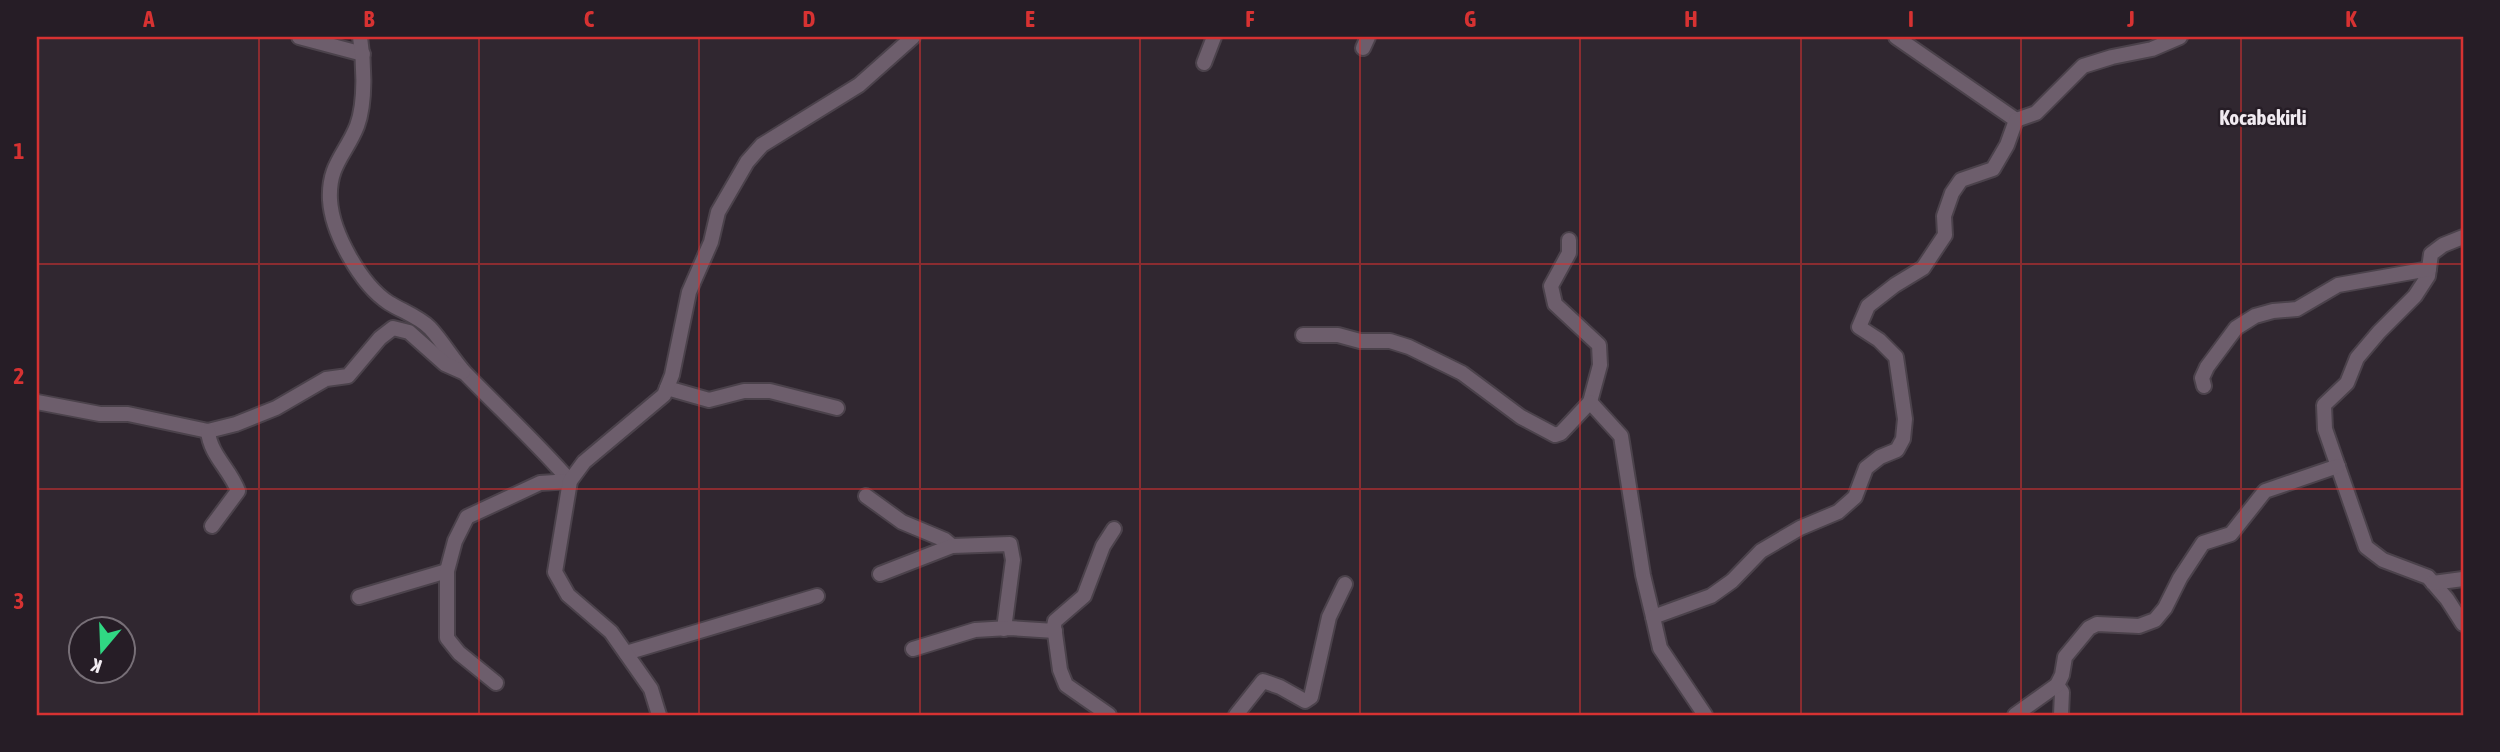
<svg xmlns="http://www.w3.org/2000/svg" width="2500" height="752" viewBox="0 0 2500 752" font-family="'Asap Condensed',sans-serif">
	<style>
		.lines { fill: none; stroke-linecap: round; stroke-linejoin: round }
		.minor-casing { stroke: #4b424b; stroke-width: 18 }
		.minor { stroke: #6d5e6c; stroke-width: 14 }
		.grid { fill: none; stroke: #d73232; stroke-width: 2; stroke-opacity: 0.55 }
		.labels { text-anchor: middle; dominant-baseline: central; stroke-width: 5; stroke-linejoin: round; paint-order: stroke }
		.neighbourhood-label { font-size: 21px; font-weight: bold; fill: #f1ebf1; stroke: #261d26 }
		.neatline { fill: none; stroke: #d73232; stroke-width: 2.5 }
		.grid-label { font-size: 23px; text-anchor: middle; font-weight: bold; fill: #d73232 }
	</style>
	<rect width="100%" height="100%" fill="#302730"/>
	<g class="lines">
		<!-- minor casing -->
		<g class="minor-casing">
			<g id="minor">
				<path d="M299 37 363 54"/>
				<path d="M360 37C364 62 366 102 357 126 346 154 328 165 330 200 332 233 361 285 389 303 402 311 419 317 430 328 443 342 453 360 466 374 501 410 537 443 570 481"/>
				<path d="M1896 37 2016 120 2036 113 2083 66 2112 57 2152 49 2180 37"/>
				<path d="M1363 48 1368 37"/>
				<path d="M1204 63 1214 37"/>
				<path d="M2463 237 2443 245 2431 254 2428 276 2415 296 2379 332 2357 358 2347 383 2324 405 2325 429 2366 547 2383 560 2428 577 2447 599 2463 624"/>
				<path d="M1569 240V253L1551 286 1555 304 1599 345 1600 365 1590 402"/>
				<path d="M1303 335H1338L1360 341H1390L1409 347 1462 373 1521 417 1555 435 1561 433 1590 402 1621 436 1643 575 1653 617"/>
				<path d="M2204 386 2202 378 2207 367 2236 328 2255 316 2273 311 2297 309 2338 285 2429 269"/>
				<path d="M667 388 709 400 744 391H770L837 408"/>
				<path d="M37 402 100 414H128L208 431 236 424 276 408 326 379 348 376 380 338 393 328 409 332 445 364 463 372"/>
				<path d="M208 431C210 455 230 469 238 491L212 526"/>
				<path d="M866 496 902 522 945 540 952 546"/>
				<path d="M880 574 952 546 1010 544 1013 560 1004 629"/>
				<path d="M2433 583 2463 579"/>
				<path d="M359 597 447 571"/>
				<path d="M913 649 975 630 1009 628 1055 631"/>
				<path d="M626 653 817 596"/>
				<path d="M496 683 459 653 447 638V571L455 541 467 517 540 483 570 481"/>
				<path d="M2057 685 2062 692 2061 715"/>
				<path d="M659 715 651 689 611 632 568 595 555 572 570 481 584 462 664 395 672 375 689 292 711 242 718 212 747 162 762 145 859 85 913 37"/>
				<path d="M1109 715 1066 685 1060 670 1054 626 1055 621 1084 596 1103 546 1114 529"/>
				<path d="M1236 715 1263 681 1280 687 1305 701 1311 697 1329 617 1345 584"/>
				<path d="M1705 715 1660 648 1653 617 1711 596 1732 581 1761 551 1800 528 1838 512 1855 497 1866 468 1880 457 1897 450 1903 439 1905 419 1896 357 1879 340 1859 327 1868 306 1895 285 1923 268 1945 235 1944 216 1952 193 1961 180 1993 169 2007 145 2016 120"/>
				<path d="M2015 715 2057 685 2062 675 2065 657 2089 628 2097 624 2139 626 2155 620 2165 608 2180 578 2203 543 2231 534 2265 491 2338 466"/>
			</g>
		</g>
		<!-- minor -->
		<use href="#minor" class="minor"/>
	</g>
	<!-- grid -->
	<path class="grid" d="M259 37V715M479 37V715M699 37V715M920 37V715M1140 37V715M1360 37V715M1580 37V715M1801 37V715M2021 37V715M2241 37V715M37 264H2463M37 489H2463"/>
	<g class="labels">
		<!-- neighbourhood labels -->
		<g class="neighbourhood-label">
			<text x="2263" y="117">Kocabekirli</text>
		</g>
	</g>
	<!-- border -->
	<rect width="2500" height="752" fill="none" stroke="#261d26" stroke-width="77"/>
	<!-- north arrow -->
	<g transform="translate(102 650) rotate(199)"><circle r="33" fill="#261d26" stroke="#776f77" stroke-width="2"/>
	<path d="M0-5L12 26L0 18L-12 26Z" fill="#30d883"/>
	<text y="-10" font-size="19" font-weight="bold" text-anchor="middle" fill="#f1ebf1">K</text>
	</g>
	<rect x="38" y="38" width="2424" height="676" class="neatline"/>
	<g class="grid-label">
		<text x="149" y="27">A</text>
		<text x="369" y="27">B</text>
		<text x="589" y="27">C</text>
		<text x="809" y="27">D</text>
		<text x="1030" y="27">E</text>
		<text x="1250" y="27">F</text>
		<text x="1470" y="27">G</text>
		<text x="1691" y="27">H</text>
		<text x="1911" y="27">I</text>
		<text x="2131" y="27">J</text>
		<text x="2351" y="27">K</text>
		<text x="19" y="159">1</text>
		<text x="19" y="384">2</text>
		<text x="19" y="609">3</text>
	</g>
</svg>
